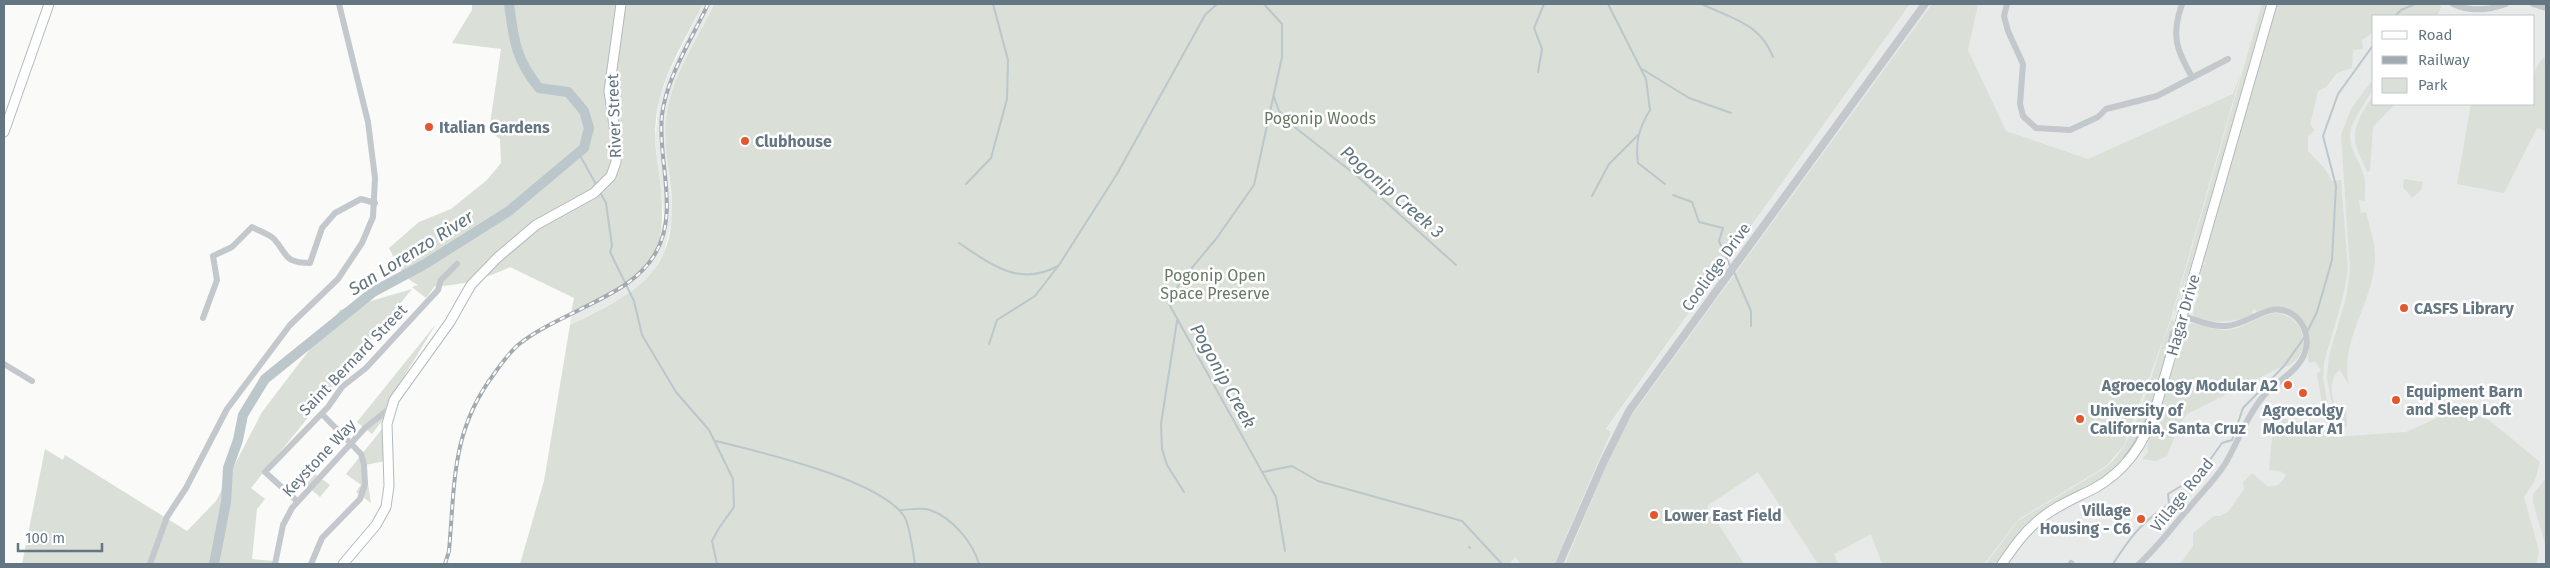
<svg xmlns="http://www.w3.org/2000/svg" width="2550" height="568" viewBox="0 0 2550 568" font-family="'Fira Sans',sans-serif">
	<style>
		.built { fill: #e8e9e9; fill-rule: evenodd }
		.green { fill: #dadfd7 }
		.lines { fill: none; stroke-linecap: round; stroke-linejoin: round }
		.stream { stroke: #bbc7cb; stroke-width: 2 }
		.river { stroke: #bbc7cb; stroke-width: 10 }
		.secondary-casing { stroke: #b3babf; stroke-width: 11 }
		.minor { stroke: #c3c8cc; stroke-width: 6 }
		.tertiary { stroke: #c3c8cc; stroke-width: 8 }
		.secondary { stroke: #fff; stroke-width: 9 }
		.rail-casing { stroke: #a2aab0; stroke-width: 4 }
		.rail { stroke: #fff; stroke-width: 2; stroke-dasharray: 5.5; stroke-linecap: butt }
		.poi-dot { fill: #e4572e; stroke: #fff; stroke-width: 2 }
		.labels { text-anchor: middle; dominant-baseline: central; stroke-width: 5; stroke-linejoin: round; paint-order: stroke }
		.street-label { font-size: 16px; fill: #657683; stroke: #fff }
		.park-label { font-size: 16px; fill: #687a64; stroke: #fff }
		.poi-label { font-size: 16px; font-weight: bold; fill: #657683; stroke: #fff; text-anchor: start }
		.water-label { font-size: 18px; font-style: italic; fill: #60757c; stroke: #fff }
	</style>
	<rect width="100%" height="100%" fill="#fafaf8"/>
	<!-- built -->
	<g class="built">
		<path d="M703 4H714L677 78 667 110 665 136 673 216 664 253 652 273 630 294 570 325 571 313 616 293 634 281 648 265 656 252 661 239 664 217 655 138 659 101 668 75Z"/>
		<path d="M1910 4H2546V564H1510ZM2374 16H2534V104H2374Z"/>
	</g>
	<!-- green -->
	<g class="green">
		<path d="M472 4H703C685 40 660 78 656 120 653 140 658 161 660 181 670 268 645 279 571 313L574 298 510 267C487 278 461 286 435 286L426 298 412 287 418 285C401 277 397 263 389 248L419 222 451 209 487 180 501 163 500 139 489 131 501 49 452 43 472 10Z"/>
		<path d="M714 4H1910L1606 429 1611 432 1554 564H1521L1515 557 1510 564H520L544 481 570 325C635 293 679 274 671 190 669 167 663 142 666 119 670 78 697 41 714 4Z"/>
		<path d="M1932 4H1978L1968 50 2006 131 2088 159 2233 94 2241 73 2170 321 2124 445 2106 466 2019 519 1984 564H1882L1871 534 1834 554 1838 564H1818L1758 472 1707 506 1744 564H1565L1613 450 1632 415Z"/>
		<path d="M2262 4H2267L2194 259 2192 258 2193 262 2182 288 2175 312 2174 311Z"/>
		<path d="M2276 4H2439L2441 7 2438 15 2434 16H2374V32L2362 40 2363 49 2353 50 2352 68 2337 73 2326 87 2318 91 2310 125 2315 130 2308 136V151L2325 169 2332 181 2341 180 2348 270 2343 297 2324 362 2323 378 2326 396 2336 429 2325 421 2317 374 2321 370 2315 361 2310 363 2308 360C2308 351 2311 341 2309 332 2302 309 2277 302 2257 312L2255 309 2252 311 2253 314C2231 324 2217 323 2194 317 2192 310 2196 299 2200 295L2197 292 2202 266 2206 263 2202 262 2204 256Z"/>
		<path d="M2546 56V131L2537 128 2504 193 2457 184 2471 104H2534C2534 85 2530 68 2546 56Z"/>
		<path d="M2374 78C2374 99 2351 114 2350 136 2350 149 2359 161 2363 173 2366 182 2365 192 2365 201L2359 200 2361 213 2366 212C2370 228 2376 245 2375 262 2372 304 2339 342 2349 385L2340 370C2328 379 2332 396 2335 408L2340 407 2347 413V426L2343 429 2331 400 2327 377 2329 356 2346 298 2350 270 2341 135 2351 109Z"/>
		<path d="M2374 95V104H2395L2373 127 2370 171 2367 172C2364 163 2359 155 2356 146 2351 129 2364 108 2374 95Z"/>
		<path d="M2404 179 2423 182 2421 190 2412 198 2403 187Z"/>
		<path d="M412 289 251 488 265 499 257 509 252 559 274 561 273 564H22L45 449 63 460 65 455 187 531 216 501 262 412 340 310Z"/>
		<path d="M2277 313C2314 320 2309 366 2279 368L2187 414 2179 425 2167 456 2156 461 2142 459 2148 452 2147 446 2188 324C2199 322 2215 332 2229 330 2246 328 2260 314 2277 313Z"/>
		<path d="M2172 319 2174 322 2173 331C2162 371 2155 419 2129 453 2107 482 2074 491 2044 510 2024 524 2010 544 1996 564H1986L2018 521 2107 467C2142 437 2152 361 2172 319Z"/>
		<path d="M436 324 395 391 385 417 372 434 357 422Z"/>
		<path d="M2459 408 2489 420 2540 462 2535 480 2524 497 2539 551 2536 564H2180L2193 546V533L2214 516H2220L2228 512 2244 489 2243 482 2252 473 2267 486C2277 487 2281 484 2286 475L2280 471 2269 470 2272 437 2279 417 2308 424 2322 434 2334 437 2406 432Z"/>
		<path d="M382 429 385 461 365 465 371 503 356 492 361 485 346 474Z"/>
		<path d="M315 474 330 485 320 497 306 485Z"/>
		<path d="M2546 478V547L2533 502V494Z"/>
	</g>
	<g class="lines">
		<!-- stream -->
		<g class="stream">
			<path d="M1264 4 1282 24V57L1254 185 1216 239 1180 282 1169 304 1276 497 1285 551"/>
			<path d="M1608 4 1646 79 1650 110C1639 128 1635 142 1638 163L1665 184"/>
			<path d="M1702 4C1732 19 1760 23 1773 57"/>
			<path d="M2395 16 2401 10 2415 4"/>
			<path d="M1642 69 1689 98 1731 113"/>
			<path d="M1538 72 1542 49 1534 28 1544 4"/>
			<path d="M1274 97 1279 111 1297 129 1357 176 1456 265"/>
			<path d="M578 152 597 186"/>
			<path d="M966 184 991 158 1007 99 1008 60 993 4"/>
			<path d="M600 192 606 203 612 246 610 252 634 301 642 335 676 392 709 430 733 479 734 507 719 528 712 541 717 564"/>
			<path d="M1673 195 1692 202 1699 222 1723 228 1719 241 1730 266"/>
			<path d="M1592 196 1609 164 1638 135"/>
			<path d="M959 243C992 265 1019 287 1058 266"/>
			<path d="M1734 272 1751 311V326"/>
			<path d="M1177 321 1161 424 1162 449 1167 465 1184 492"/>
			<path d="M2307 332 2317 312 2332 260 2336 186 2323 136 2338 94 2374 44"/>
			<path d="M989 344 997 320 1035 296 1059 265 1117 174 1205 15 1217 4"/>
			<path d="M716 441C760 452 879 479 904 516 910 525 913 553 915 564"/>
			<path d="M2124 457C2147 432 2165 367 2171 332"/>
			<path d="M1263 472 1292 466 1318 481 1462 521 1502 564"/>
			<path d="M899 510C908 510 922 507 930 510 953 518 973 543 979 564"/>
			<path d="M1469 547 1470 548"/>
			<path d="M2113 564C2131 536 2141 523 2169 504L2168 494 2199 475 2222 443 2232 440 2243 408 2284 366 2304 338"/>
		</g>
		<!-- river -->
		<path class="river" d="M214 564 226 502 228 468 238 440 243 415 265 379 373 292 425 264 509 211 584 148 589 128 584 111 568 92 539 88C515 58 514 40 509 4"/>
		<!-- secondary casing -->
		<g class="secondary-casing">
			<g id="secondary">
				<path d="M4 132 49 4"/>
				<path d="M343 564 376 525 386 507 389 486 387 424 394 400 450 322 471 285 497 258 536 225 594 193 611 176 616 162 617 146 609 91 621 4"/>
				<path d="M2002 564C2013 548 2023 533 2039 520 2055 506 2076 498 2095 488 2127 470 2146 441 2156 407L2272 4"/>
			</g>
		</g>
		<!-- minor -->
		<g class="minor">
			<path d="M2007 4 2004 16 2008 31 2023 64 2020 104 2023 116 2036 128 2070 130 2098 117 2106 109 2157 96 2228 59"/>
			<path d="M2182 4C2171 35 2176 49 2192 77"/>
			<path d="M2453 4C2470 12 2489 10 2506 4"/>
			<path d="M2533 4 2546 8"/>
			<path d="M203 318 217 280 213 256 232 247 252 227C259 231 269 234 274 239 288 254 283 263 310 263L322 228 335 213 361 199 375 203"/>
			<path d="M4 364 32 381"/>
			<path d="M297 501 265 472 328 407 342 387 366 368 438 290 441 280 457 264"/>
			<path d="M2071 563 2072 564"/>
			<path d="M150 564 167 517 186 488 227 409 290 325 338 279 362 243 373 217 375 178 368 122 339 4"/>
			<path d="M275 564 283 525 292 508 365 428 390 408"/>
			<path d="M311 564 322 538 360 499 365 484 364 465 361 454 322 414"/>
			<path d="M2139 564C2158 547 2172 527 2189 508 2201 493 2215 480 2225 464 2238 442 2246 417 2262 398 2274 382 2299 372 2305 352 2309 340 2306 326 2296 317 2272 296 2251 325 2226 326 2211 327 2197 320 2182 316"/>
		</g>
		<!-- tertiary -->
		<path class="tertiary" d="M1559 564 1604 461 1629 411 1925 4"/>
		<!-- secondary -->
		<use href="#secondary" class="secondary"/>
		<!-- rail casing -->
		<g class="rail-casing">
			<path id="rail" d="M445 564 449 551C455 484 451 431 494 374 501 364 509 353 518 345 535 331 557 321 577 311 606 296 638 283 655 254 680 212 657 160 662 115 667 76 692 39 708 4"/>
		</g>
		<!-- rail -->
		<use href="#rail" class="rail"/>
	</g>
	<!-- markers -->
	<g class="poi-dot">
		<circle cx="429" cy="127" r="5"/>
		<circle cx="745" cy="141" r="5"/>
		<circle cx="2404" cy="308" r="5"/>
		<circle cx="2288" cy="385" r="5"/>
		<circle cx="2303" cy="393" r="5"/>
		<circle cx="2396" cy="400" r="5"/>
		<circle cx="2080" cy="419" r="5"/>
		<circle cx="1654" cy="515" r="5"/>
		<circle cx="2141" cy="519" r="5"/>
	</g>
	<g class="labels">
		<!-- street labels -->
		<g class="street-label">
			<text transform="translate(614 116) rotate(-92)">River Street</text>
			<text transform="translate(1716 267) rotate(-54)">Coolidge Drive</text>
			<text transform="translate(2183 315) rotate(-74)">Hagar Drive</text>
			<text transform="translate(353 360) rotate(-46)">Saint Bernard Street</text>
			<text transform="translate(319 458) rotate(-47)">Keystone Way</text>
			<text transform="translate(2182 495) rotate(-51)">Village Road</text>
		</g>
		<!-- park labels -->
		<g class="park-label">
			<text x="1320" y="118">Pogonip Woods</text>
			<text x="1215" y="275">Pogonip Open<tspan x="1215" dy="18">Space Preserve</tspan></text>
		</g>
		<!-- poi labels -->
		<g class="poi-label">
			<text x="439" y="127">Italian Gardens</text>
			<text x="755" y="141">Clubhouse</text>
			<text x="2414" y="308">CASFS Library</text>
			<text x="2278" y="385" text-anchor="end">Agroecology Modular A2</text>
			<text x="2406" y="391">Equipment Barn<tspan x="2406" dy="18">and Sleep Loft</tspan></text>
			<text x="2090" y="410">University of<tspan x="2090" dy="18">California, Santa Cruz</tspan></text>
			<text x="2303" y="410" text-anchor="middle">Agroecolgy<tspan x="2303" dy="18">Modular A1</tspan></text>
			<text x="2131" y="510" text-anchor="end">Village<tspan x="2131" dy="18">Housing - C6</tspan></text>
			<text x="1664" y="515">Lower East Field</text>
		</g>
		<!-- water labels -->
		<g class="water-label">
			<text transform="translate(1392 192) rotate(41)">Pogonip Creek 3</text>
			<text transform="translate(411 253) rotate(-32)">San Lorenzo River</text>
			<text transform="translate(1223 376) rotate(61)">Pogonip Creek</text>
		</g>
	</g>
	<!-- border -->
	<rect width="2550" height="568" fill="none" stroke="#657683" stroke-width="10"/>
	<!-- legend -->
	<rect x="2372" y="15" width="162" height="90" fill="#ffffff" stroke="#c1c8cd"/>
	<rect x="2382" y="31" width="25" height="8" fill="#ffffff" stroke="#c1c8cd"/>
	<text x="2418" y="40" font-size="15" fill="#657683">Road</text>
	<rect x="2382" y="56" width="25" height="8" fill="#a2aab0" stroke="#c1c8cd"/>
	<text x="2418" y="65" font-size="15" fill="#657683">Railway</text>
	<rect x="2382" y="78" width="25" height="15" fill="#dadfd7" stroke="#c1c8cd"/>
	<text x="2418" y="90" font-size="15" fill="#657683">Park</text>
	<!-- scale -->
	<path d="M18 543v8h84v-8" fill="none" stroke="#657683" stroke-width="2.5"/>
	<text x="25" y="543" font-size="15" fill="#657683" stroke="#ffffff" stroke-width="4" paint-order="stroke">100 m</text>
</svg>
